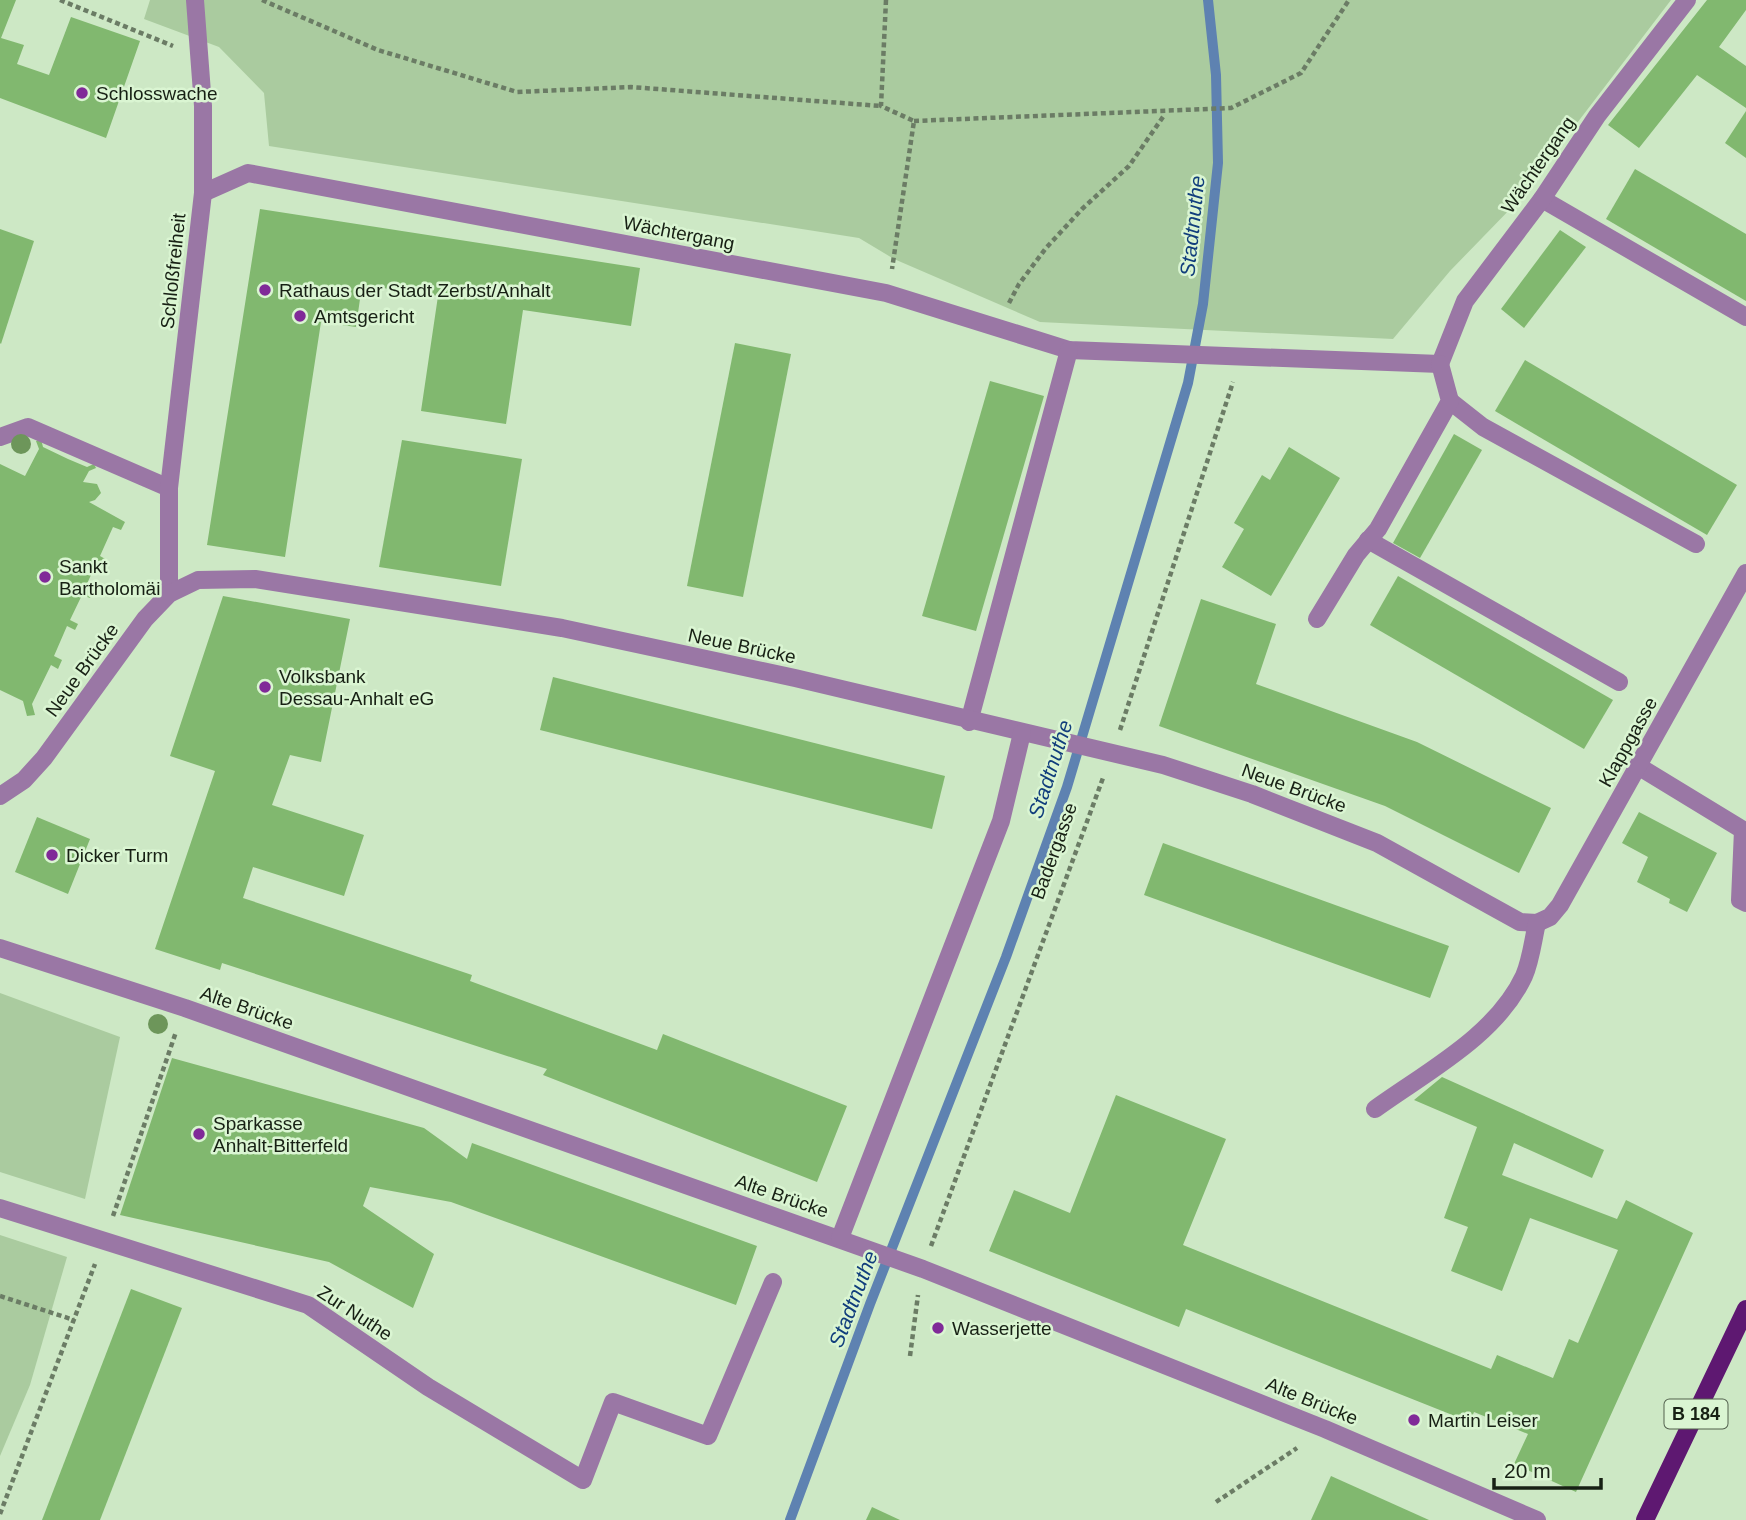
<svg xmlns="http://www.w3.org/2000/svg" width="1746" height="1520" viewBox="0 0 1746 1520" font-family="Arial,sans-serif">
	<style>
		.green { fill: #aacb9f }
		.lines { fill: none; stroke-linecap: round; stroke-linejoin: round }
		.stream { stroke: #5e82b1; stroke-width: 10 }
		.building { fill: #81b86f }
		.path { stroke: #6b7c65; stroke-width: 4.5; stroke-dasharray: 5 3.5; stroke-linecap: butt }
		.minor { stroke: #9a77a5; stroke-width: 18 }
		.major { stroke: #5e1871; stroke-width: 18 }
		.tree { fill: #6d965a }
		.poi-dot { fill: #802a98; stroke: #daf5d2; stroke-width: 2.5 }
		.labels { text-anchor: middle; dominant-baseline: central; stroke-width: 5; stroke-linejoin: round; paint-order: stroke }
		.shield { fill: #daf5d2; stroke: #52604d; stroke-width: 2 }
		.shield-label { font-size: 18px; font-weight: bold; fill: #172014 }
		.poi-label { font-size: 19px; fill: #172014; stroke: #daf5d2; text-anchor: start }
		.street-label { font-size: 19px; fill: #172014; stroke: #daf5d2 }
		.water-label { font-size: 21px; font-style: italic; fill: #113e7c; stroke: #daf5d2 }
	</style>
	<rect width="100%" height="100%" fill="#cde8c5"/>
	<!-- green -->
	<g class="green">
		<path d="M150 0H1671L1516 203 1450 271 1393 339 1040 322 894 259 859 238 269 146 264 93 219 47 144 19Z"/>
		<path d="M0 993 120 1037 85 1199 0 1172Z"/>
		<path d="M0 1235 67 1257 30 1385 0 1456Z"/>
	</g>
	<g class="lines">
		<!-- stream -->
		<path class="stream" d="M790 1520 870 1304 1006 957 1067 787 1188 383 1203 304 1218 163 1216 75 1208 0"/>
	</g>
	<!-- building -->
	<g class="building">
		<path d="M0 0H16L1 38 24 45 17 64 49 75 71 17 140 41 106 138 0 98Z"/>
		<path d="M1707 0H1746V10L1719 47 1746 66V108L1697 75 1639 148 1608 125Z"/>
		<path d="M1746 111V158L1725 143Z"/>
		<path d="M1635 169 1746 234V301L1606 219Z"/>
		<path d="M260 209 640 268 631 326 523 310 506 424 421 411 438 296 362 285 356 327 321 322 285 557 207 545Z"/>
		<path d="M0 229 34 241 1 344 0 343Z"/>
		<path d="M1560 230 1586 247 1524 328 1501 309Z"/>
		<path d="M735 343 791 354 743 597 687 586Z"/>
		<path d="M1525 360 1737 485 1707 535 1495 411Z"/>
		<path d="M990 381 1044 396 976 631 922 616Z"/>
		<path d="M1454 434 1482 450 1420 558 1393 543Z"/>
		<path d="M41 439 43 447 68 459 87 467 94 464 96 468 89 471 83 482 97 484 101 493 95 500 89 502 125 522 121 530 113 527 100 556 107 560 105 566 97 562 85 588 93 592 90 598 82 595 70 620 78 624 75 630 67 626 54 656 62 660 58 669 51 665 32 704 35 715 27 716 23 701 0 690V464L25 476 39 449 36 441Z"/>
		<path d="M402 440 522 459 501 586 379 567Z"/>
		<path d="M1289 447 1340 478 1271 596 1222 567 1244 529 1234 523 1262 475 1270 480Z"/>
		<path d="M1398 576 1613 700 1584 749 1370 625Z"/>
		<path d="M223 596 350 619 321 762 290 755 272 805 364 835 344 896 253 867 243 898 472 975 470 981 657 1050 663 1034 847 1106 817 1182 543 1075 547 1069 222 963 220 970 155 949 215 771 170 756Z"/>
		<path d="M1201 599 1276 624 1256 684 1417 742 1551 808 1519 873 1385 806 1159 726Z"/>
		<path d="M553 677 945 776 932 829 540 730Z"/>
		<path d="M1639 812 1717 853 1687 912 1669 903 1670 899 1637 882 1648 857 1622 843Z"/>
		<path d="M37 817 90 839 68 894 15 872Z"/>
		<path d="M1163 843 1449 946 1430 998 1144 895Z"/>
		<path d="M172 1058 424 1128 467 1159 472 1143 757 1246 736 1305 451 1202 370 1187 363 1206 434 1254 413 1308 329 1262 120 1215Z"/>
		<path d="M1442 1077 1604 1150 1592 1178 1514 1143 1502 1175 1617 1219 1626 1200 1693 1233 1576 1492 1514 1464 1528 1434 1474 1412 1470 1422 1186 1309 1179 1327 989 1251 1014 1190 1070 1213 1116 1095 1226 1139 1183 1245 1491 1369 1497 1355 1553 1378 1569 1339 1578 1343 1618 1250 1530 1218 1502 1291 1451 1271 1468 1227 1444 1218 1477 1127 1414 1100Z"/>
		<path d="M131 1289 182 1308 172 1334 100 1520H42Z"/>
		<path d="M1331 1476 1429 1520H1311Z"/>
		<path d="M872 1507 900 1520H866Z"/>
	</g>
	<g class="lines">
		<!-- path -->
		<g class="path">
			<path d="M60 0 173 46"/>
			<path d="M262 0 378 50 517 92 631 87 881 106"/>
			<path d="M886 0 881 106 914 121 892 269"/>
			<path d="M914 121 1231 108 1301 73 1349 0"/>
			<path d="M1009 303 1019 284 1046 248 1082 209 1129 166 1165 114"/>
			<path d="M1120 730 1233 382"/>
			<path d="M113 1216 176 1032"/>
			<path d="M931 1246 1103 778"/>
			<path d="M0 1296 74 1320"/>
			<path d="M910 1356 918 1295"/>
			<path d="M1216 1502 1297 1448"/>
			<path d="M0 1514 95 1264"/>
		</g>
		<!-- minor -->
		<g class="minor">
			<path d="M203 193 248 173 886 293 1069 350 1440 364"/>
			<path d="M1542 199 1746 317"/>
			<path d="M1440 364 1465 301 1542 199 1597 116 1687 0"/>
			<path d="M1450 401 1483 427 1696 544"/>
			<path d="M0 437 28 427 169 488"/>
			<path d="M1368 540 1619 682"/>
			<path d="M169 594V488L203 193V106L195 0"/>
			<path d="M1317 619 1356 555 1378 529 1450 401 1440 364"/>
			<path d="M969 722 1069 350"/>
			<path d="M1638 766 1743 830 1740 900 1746 903"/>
			<path d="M0 796 24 780 44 758 145 619 169 594 198 580 255 579 562 628 795 678 1163 765 1252 794 1377 843 1520 922 1537 923"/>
			<path d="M1537 923 1550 917 1560 905 1746 573"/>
			<path d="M0 948 185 1008 923 1269 1325 1429 1537 1520"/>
			<path d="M1375 1109C1426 1072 1496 1036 1524 976 1531 960 1533 940 1537 923"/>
			<path d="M0 1208 308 1305 428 1387 583 1480 613 1402 708 1436 773 1282"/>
			<path d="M840 1238 1001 821 1022 733"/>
		</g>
		<!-- major -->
		<path class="major" d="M1645 1520 1746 1309"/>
	</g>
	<!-- trees -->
	<g class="tree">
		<circle cx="21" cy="444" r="10"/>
		<circle cx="158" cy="1024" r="10"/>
	</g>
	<!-- markers -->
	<g class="poi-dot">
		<circle cx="82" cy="93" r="7"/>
		<circle cx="265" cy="290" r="7"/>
		<circle cx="300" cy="316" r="7"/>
		<circle cx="45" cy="577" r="7"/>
		<circle cx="265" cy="687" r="7"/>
		<circle cx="52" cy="855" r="7"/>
		<circle cx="199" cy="1134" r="7"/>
		<circle cx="938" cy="1328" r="7"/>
		<circle cx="1414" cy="1420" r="7"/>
	</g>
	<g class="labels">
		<!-- shield labels -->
		<rect class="shield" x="1664.5" y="1399.5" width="63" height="29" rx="5"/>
		<g class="shield-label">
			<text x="1696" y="1414">B 184</text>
		</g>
		<!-- poi labels -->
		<g class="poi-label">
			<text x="96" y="93">Schlosswache</text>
			<text x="279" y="290">Rathaus der Stadt Zerbst/Anhalt</text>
			<text x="314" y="316">Amtsgericht</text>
			<text x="59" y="566">Sankt<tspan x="59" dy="22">Bartholomäi</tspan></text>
			<text x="279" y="676">Volksbank<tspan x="279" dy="22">Dessau-Anhalt eG</tspan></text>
			<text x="66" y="855">Dicker Turm</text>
			<text x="213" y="1123">Sparkasse<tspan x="213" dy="22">Anhalt-Bitterfeld</tspan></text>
			<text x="952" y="1328">Wasserjette</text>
			<text x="1428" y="1420">Martin Leiser</text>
		</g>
		<!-- street labels -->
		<g class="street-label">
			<text transform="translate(1538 165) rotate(-55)">Wächtergang</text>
			<text transform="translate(679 233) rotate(11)">Wächtergang</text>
			<text transform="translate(173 271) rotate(-84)">Schloßfreiheit</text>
			<text transform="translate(742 646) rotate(12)">Neue Brücke</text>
			<text transform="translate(82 670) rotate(-54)">Neue Brücke</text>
			<text transform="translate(1628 742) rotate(-61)">Klappgasse</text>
			<text transform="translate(1294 788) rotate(20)">Neue Brücke</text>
			<text transform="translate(1054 851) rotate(-70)">Badergasse</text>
			<text transform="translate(247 1008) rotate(19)">Alte Brücke</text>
			<text transform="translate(782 1196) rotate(19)">Alte Brücke</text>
			<text transform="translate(355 1313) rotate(33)">Zur Nuthe</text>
			<text transform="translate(1312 1401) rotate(22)">Alte Brücke</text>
		</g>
		<!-- water labels -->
		<g class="water-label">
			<text transform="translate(1192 226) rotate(-84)">Stadtnuthe</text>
			<text transform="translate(1050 769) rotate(-72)">Stadtnuthe</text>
			<text transform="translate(853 1299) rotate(-69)">Stadtnuthe</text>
		</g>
	</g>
	<!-- scale -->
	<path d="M1494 1478v10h107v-10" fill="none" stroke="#172014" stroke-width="3.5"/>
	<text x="1504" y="1478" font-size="21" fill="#172014" stroke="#daf5d2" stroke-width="5" paint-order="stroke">20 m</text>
</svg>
